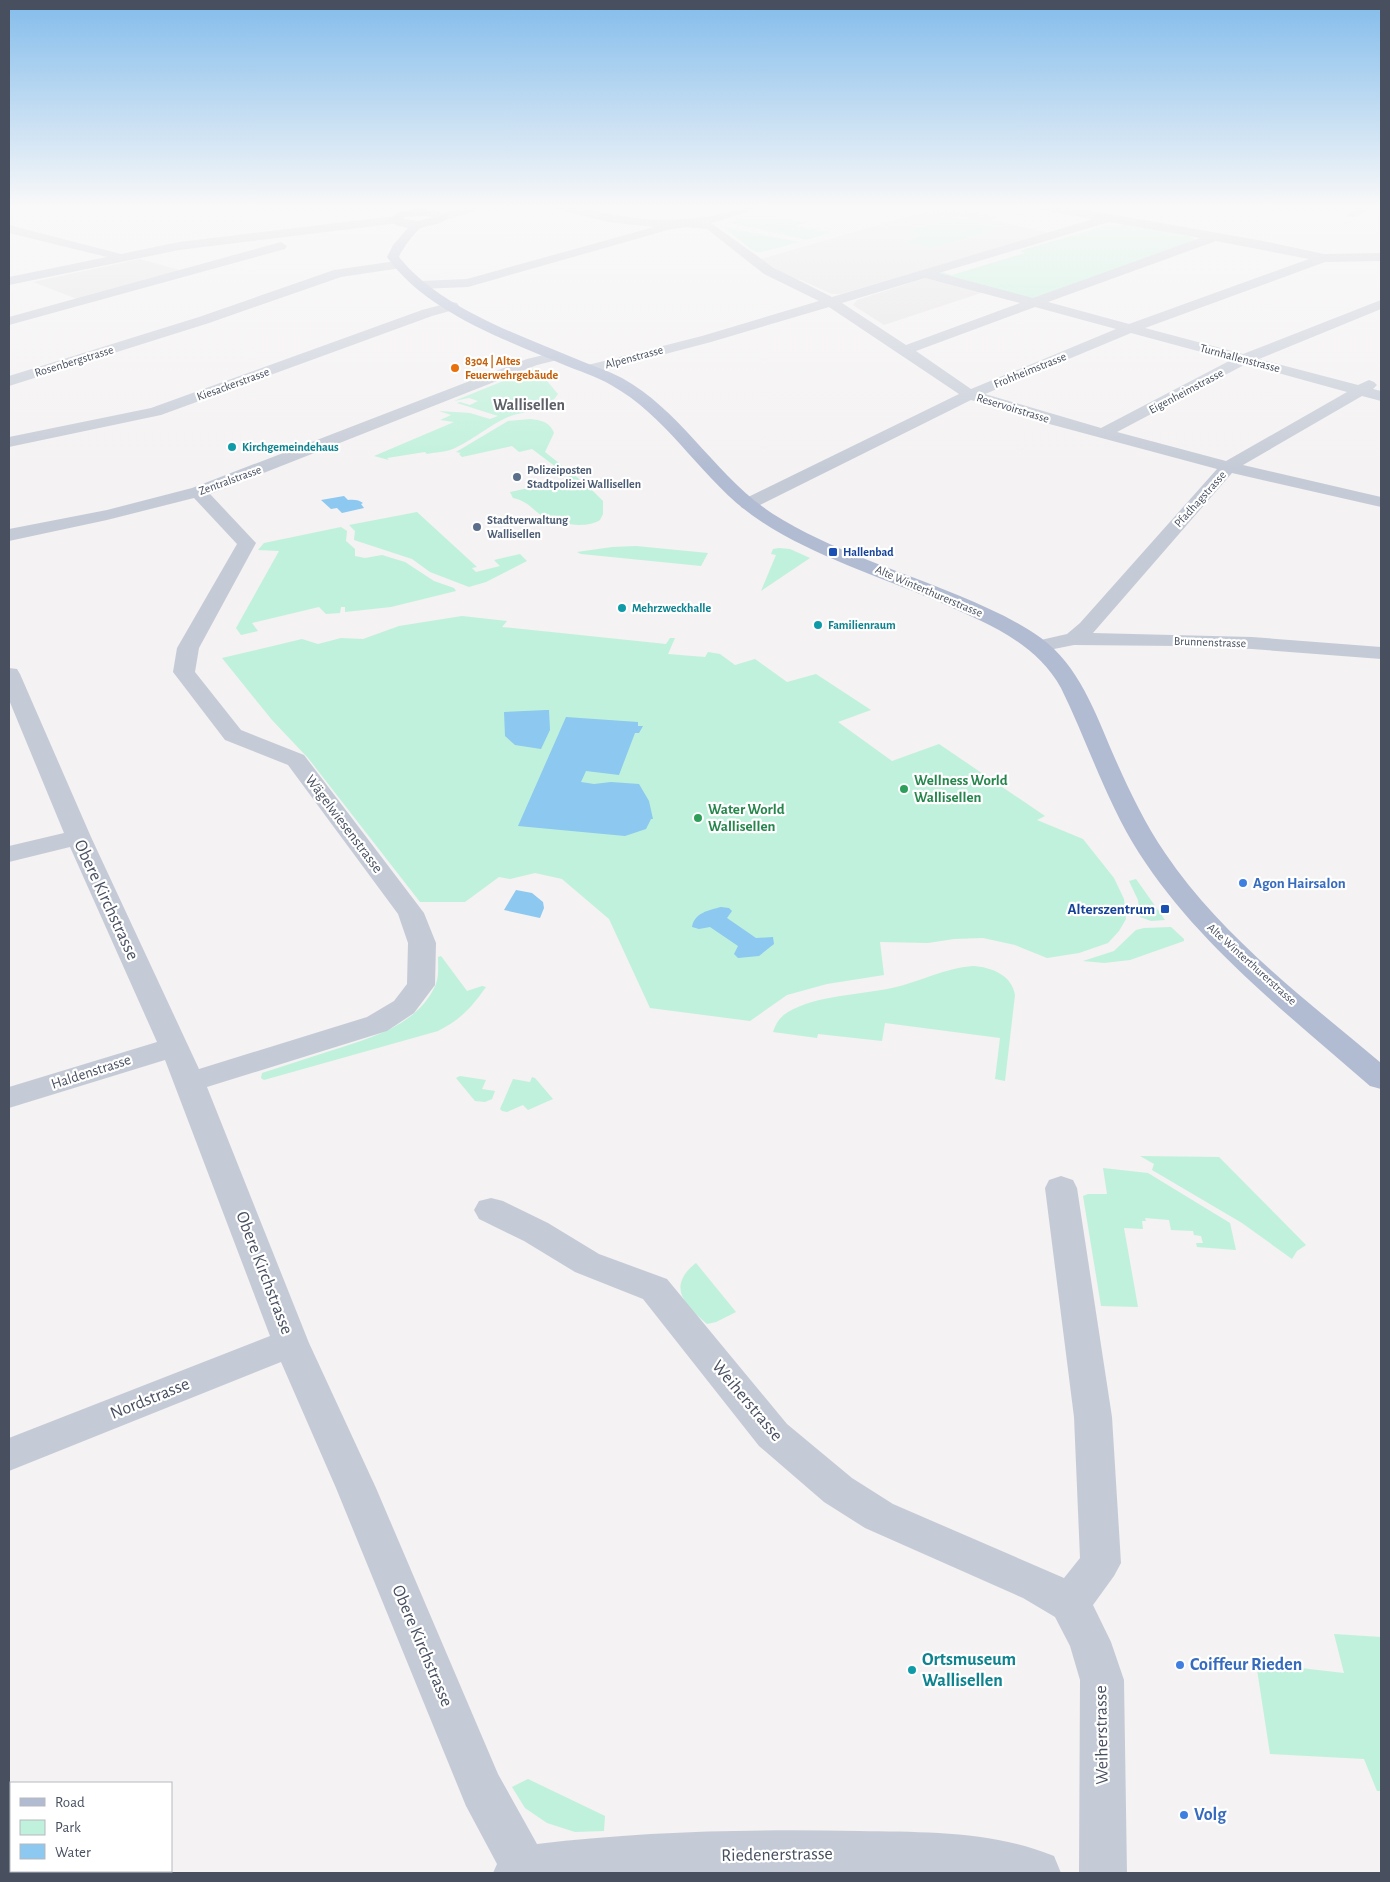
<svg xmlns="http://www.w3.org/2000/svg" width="1390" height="1882" viewBox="0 0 1390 1882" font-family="'Alegreya Sans',sans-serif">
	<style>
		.education { fill: #e5e3e4 }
		.green { fill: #c0f1dc }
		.water { fill: #8cc8ef }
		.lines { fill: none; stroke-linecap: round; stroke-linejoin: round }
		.minor { fill: #c5cbd6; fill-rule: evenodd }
		.major { fill: #b1bbd1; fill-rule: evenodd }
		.food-dot { fill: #e8710a; stroke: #fff; stroke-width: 2 }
		.culture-dot { fill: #0f9aa8; stroke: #fff; stroke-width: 2 }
		.service-dot { fill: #5c6f8a; stroke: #fff; stroke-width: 2 }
		.transit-dot { fill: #1a4fb4; stroke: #fff; stroke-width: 2 }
		.leisure-dot { fill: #2e9e5b; stroke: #fff; stroke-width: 2 }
		.shop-dot { fill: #3f7fe0; stroke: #fff; stroke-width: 2 }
		.labels { text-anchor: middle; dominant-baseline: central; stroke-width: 4.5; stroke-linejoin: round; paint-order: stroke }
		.far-street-label { font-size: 12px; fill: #485060; stroke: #fff }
		.far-food-label { font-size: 12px; font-weight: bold; fill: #c56008; stroke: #fff; text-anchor: start }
		.far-culture-label { font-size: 12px; font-weight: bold; fill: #0d838f; stroke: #fff; text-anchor: start }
		.far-service-label { font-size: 12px; font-weight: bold; fill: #4e5e75; stroke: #fff; text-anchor: start }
		.far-transit-label { font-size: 12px; font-weight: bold; fill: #164399; stroke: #fff; text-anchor: start }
		.leisure-label { font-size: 15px; font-weight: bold; fill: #27864d; stroke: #fff; text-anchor: start }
		.street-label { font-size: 15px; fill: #485060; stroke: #fff }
		.shop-label { font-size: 15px; font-weight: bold; fill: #366cbe; stroke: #fff; text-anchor: start }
		.transit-label { font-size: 15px; font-weight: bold; fill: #164399; stroke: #fff; text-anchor: end }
		.far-district-label { font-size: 16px; font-weight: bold; fill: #5e6067; stroke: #fff }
		.near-street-label { font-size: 18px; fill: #485060; stroke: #fff }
		.near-culture-label { font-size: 18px; font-weight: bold; fill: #0d838f; stroke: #fff; text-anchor: start }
		.near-shop-label { font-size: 18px; font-weight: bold; fill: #366cbe; stroke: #fff; text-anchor: start }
	</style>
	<rect width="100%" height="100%" fill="#f4f2f2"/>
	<!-- education -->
	<g class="education">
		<path d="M941 207H951L997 217 991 220 1049 233 841 294H832L801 280 792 279 761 259Z"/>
		<path d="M140 259 183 271 77 299 33 282Z"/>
		<path d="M925 278 984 292 884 325 853 305 857 300Z"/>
	</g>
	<!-- green -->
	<g class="green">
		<path d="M759 214C775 218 790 218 806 223L796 226 832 232 807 240 730 223 745 216Z"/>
		<path d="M959 216 1002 229 931 248 904 241 922 236 906 231Z"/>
		<path d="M1127 225 1190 236 1196 240 1032 300 936 274 942 272 952 275 1025 253 1019 251 1104 226Z"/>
		<path d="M725 227 800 242 762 252H755L725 229Z"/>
		<path d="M533 369 547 374V381L558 394C544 415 528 409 508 417 490 425 475 438 457 447 448 452 437 452 427 454L425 452 387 458 389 460 374 456 454 422 440 420 451 415 439 411 470 413 490 419 498 416 457 403 460 402 470 405 478 401 469 398 454 401Z"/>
		<path d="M530 419C541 420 550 422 554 433L545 452 588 486 603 501V514L600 520C587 529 560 524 546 518 532 511 531 502 513 498L510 492 572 479 532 449 519 452 512 446 462 457 459 454 461 453 456 452 508 421Z"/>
		<path d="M417 512 477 567 472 568 476 572 500 566 494 560 520 554 527 561 486 582 469 587 430 572 412 559 354 540 355 531 349 525Z"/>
		<path d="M341 527 347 531 346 541 355 549V556L365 558 382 555 405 562 434 581 454 588 456 591 391 607 345 612V607H341L340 613 326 614 319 607 252 623 258 631 241 635 236 628 279 551 258 550 264 543Z"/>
		<path d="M636 546 708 553 701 566 581 554 577 552 612 547Z"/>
		<path d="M779 548 790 549 810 558 761 591 776 555 771 554 773 549Z"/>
		<path d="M462 616 507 621 502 627 666 644 670 638H675L668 654 705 657 708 652 720 654 735 665 755 659 787 682 816 674 871 710 838 722 892 761 939 744 1045 816 1037 820 1083 839 1114 878 1124 899 1126 919 1119 931 1108 943 1079 953 1047 958 1015 945 983 938 954 939 928 943 880 942 884 975 827 984 787 995 750 1021 650 1008 609 919 562 879 535 873 510 879 499 877 465 902H420L308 758 272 720 222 658 302 639 318 644 341 638 363 639 399 626Z"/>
		<path d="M1136 879 1165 920 1151 921 1140 917 1138 900 1129 881Z"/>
		<path d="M1171 927 1184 939V941L1130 960 1104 963 1083 961 1114 951 1136 930 1144 928Z"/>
		<path d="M441 956 467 991 482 986 486 987C471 1008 461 1019 438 1031L264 1080 261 1078 262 1073C285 1066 307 1058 330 1051 370 1038 418 1026 436 984 439 976 438 965 438 957Z"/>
		<path d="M973 966C991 967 1012 975 1015 995L1005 1081 995 1079 1000 1038 885 1023 882 1041 818 1034 817 1038 773 1032C776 1023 780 1017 788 1012 817 995 860 995 892 988 920 982 944 968 973 966Z"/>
		<path d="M460 1076 486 1080 482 1089 495 1091 492 1099 485 1102 475 1101 456 1078Z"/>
		<path d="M532 1077 535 1078 553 1099 528 1110 523 1105 507 1112 502 1111 500 1109 513 1079 530 1082Z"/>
		<path d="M1140 1156 1219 1157 1306 1245 1297 1251 1292 1259 1242 1223 1152 1170 1154 1164Z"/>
		<path d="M1103 1168 1148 1173 1230 1223 1236 1250 1197 1247 1196 1243H1203L1201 1236 1194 1235 1193 1231 1171 1230 1169 1220 1145 1218 1146 1221H1142L1143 1229 1124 1228 1138 1307 1101 1306 1083 1196 1088 1194H1107Z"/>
		<path d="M696 1263 736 1312 716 1322 707 1324C683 1304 667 1286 696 1263Z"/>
		<path d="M1334 1634 1381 1637V1791H1377L1364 1759 1270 1754 1256 1663 1344 1673Z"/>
		<path d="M528 1779 605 1816 604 1831 575 1832 547 1823 525 1808 512 1787Z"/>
	</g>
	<!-- water -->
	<g class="water">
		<path d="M344 496 348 500C353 499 360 500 363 503L361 504 364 508 342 513 337 508 331 509 321 500Z"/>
		<path d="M546 710H549L550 730 541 749 515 745 505 736 504 712Z"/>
		<path d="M566 717 638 722V726H643L639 733H635L619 775 586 771 581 782 594 784 611 782 639 784 649 801 653 819H651L646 829 625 836 518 826Z"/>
		<path d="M516 890 532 893 543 902 544 908 540 918 504 910Z"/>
		<path d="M721 907 729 908 732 911 727 918 756 938 773 937 774 944 759 956 738 958 734 954 738 946 710 927 699 929 692 927C694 913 709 910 721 907Z"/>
	</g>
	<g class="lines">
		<!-- minor -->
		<g class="minor">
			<path d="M465 207H485L483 209 441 221 435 217 437 215Z"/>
			<path d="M555 207C589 207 623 219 657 220 674 220 690 219 707 217 725 214 740 207 759 207L757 209 711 223 774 268 832 297 1093 219 1042 210 1036 207H1062L1110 214 1263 241 1324 254 1381 253V261L1325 262 1145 328 1243 354 1381 300V309L1259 359 1358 385 1369 380 1374 382 1377 385 1373 389 1381 391V401L1362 396 1243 465 1381 497V507L1232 473 1093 633 1252 637 1381 647V659L1252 649 1178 646 1074 645 1039 652 1032 650 1028 646 1032 642 1067 634 1080 623 1217 469 1042 422 971 400 754 508 748 509 742 508 739 504 742 500 959 394 829 307 711 342 589 374 584 372 581 369 584 366 702 336 819 301 764 274 707 229 687 227 671 229 468 287 420 289 413 285 420 281 467 279 654 227 608 222 557 209ZM1109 222 1200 238 1033 298 939 273ZM1216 241 1309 259 1129 324 1048 302ZM925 278 1020 303 906 345 842 303ZM1035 307 1116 329 971 389 916 351ZM1131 333 1231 360 1101 428 985 394ZM1246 364 1347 392 1226 461 1117 432Z"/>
			<path d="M1357 207H1369V209L1357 217H1349L1347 215Z"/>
			<path d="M395 216 399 217 401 220 399 223 179 250 9 285V277L107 257 9 233V225L121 254 179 242Z"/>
			<path d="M281 242 287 246 285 249 9 325V317Z"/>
			<path d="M396 261 401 262 402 265 401 268 341 277 209 323 9 386V376L199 317 334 270Z"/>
			<path d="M452 302 457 303 459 306 457 309 432 316 161 415 9 447V437L151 408 422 310Z"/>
			<path d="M556 352 561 353 563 356 561 359 537 365 210 494 256 543 199 648 195 672 241 730 304 755 424 913 436 943 435 985 414 1013 387 1031 207 1087 309 1343 376 1488 498 1774 537 1844C644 1831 752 1829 859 1831 924 1832 993 1831 1054 1856L1061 1873H493L497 1864 466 1806 336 1488 281 1362 9 1471V1438L270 1336 165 1060 9 1108V1087L157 1042 70 847 9 862V846L64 833 9 700V668L17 669 20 674 91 837 199 1069 367 1017 394 1001 407 984 408 943 398 914 288 765 225 740 173 672 177 648 237 544 194 498 107 520 9 541V529L107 510 192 488 527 359Z"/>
			<path d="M1061 1176 1073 1180 1077 1188 1112 1417 1121 1563 1114 1576 1093 1605 1111 1642 1124 1680 1127 1873H1079L1080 1680 1070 1646 1055 1617 1023 1598 865 1528 824 1502 759 1446 643 1299 575 1272 524 1241 479 1219 474 1210 479 1201 491 1198 503 1201 548 1223 599 1254 667 1279 787 1424 852 1478 893 1504 1064 1578 1080 1558 1074 1417 1045 1188 1049 1180Z"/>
		</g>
		<!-- major -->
		<path class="major" d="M422 208 439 211 447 218C440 226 430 224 421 228 416 230 401 251 399 257 439 307 516 334 574 358 590 365 607 370 622 378 682 411 716 477 773 514 830 550 898 570 960 596 988 608 1016 620 1041 638 1079 666 1095 712 1113 754 1128 788 1144 822 1165 853 1221 936 1305 999 1381 1063V1089L1370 1086C1289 1015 1198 945 1139 853 1106 801 1088 743 1061 688 1035 641 984 622 937 601 878 576 816 557 762 522 704 485 671 418 611 385 596 376 578 371 562 364 503 339 425 311 387 257L393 245 408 228 396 225 389 220C398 209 409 210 422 208ZM422 216 434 217 418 221 403 219 405 217Z"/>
	</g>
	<!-- sky -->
	<linearGradient id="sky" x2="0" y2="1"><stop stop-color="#83bceb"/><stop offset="0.44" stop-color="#faf9f9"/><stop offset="1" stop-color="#faf9f9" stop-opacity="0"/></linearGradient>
	<rect width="1390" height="470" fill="url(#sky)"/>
	<!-- markers -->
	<circle class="food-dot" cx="455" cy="368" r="5"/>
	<g class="culture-dot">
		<circle cx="232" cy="447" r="5"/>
		<circle cx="622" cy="608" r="5"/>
		<circle cx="818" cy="625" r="5"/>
		<circle cx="912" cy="1670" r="5"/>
	</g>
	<g class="service-dot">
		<circle cx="517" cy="477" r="5"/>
		<circle cx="477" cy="527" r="5"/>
	</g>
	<g class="transit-dot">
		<rect x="828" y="547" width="10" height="10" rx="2.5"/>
		<rect x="1160" y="904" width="10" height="10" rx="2.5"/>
	</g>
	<g class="leisure-dot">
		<circle cx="904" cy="789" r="5"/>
		<circle cx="698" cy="818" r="5"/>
	</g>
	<g class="shop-dot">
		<circle cx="1243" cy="883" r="5"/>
		<circle cx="1180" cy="1665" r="5"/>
		<circle cx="1184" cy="1815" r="5"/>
	</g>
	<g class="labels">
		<!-- far-street labels -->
		<g class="far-street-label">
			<text transform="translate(634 357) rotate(-15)">Alpenstrasse</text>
			<text transform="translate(1240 358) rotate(15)">Turnhallenstrasse</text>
			<text transform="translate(74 361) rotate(-17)">Rosenbergstrasse</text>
			<text transform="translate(1030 370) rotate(-22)">Frohheimstrasse</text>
			<text transform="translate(233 384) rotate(-20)">Kiesackerstrasse</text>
			<text transform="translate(1186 391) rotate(-28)">Eigenheimstrasse</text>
			<text transform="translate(1013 408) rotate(17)">Reservoirstrasse</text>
			<text transform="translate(230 480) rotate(-20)">Zentralstrasse</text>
			<text transform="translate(1200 499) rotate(-48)">Pfadhagstrasse</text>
			<text transform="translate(929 591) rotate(23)">Alte Winterthurerstrasse</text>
			<text transform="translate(1210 642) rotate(2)">Brunnenstrasse</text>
			<text transform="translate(1252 964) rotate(42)">Alte Winterthurerstrasse</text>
		</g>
		<!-- far-food labels -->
		<g class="far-food-label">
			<text x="465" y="361">8304 | Altes<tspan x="465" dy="14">Feuerwehrgebäude</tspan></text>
		</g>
		<!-- far-culture labels -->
		<g class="far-culture-label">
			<text x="242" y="447">Kirchgemeindehaus</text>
			<text x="632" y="608">Mehrzweckhalle</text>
			<text x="828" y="625">Familienraum</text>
		</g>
		<!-- far-service labels -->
		<g class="far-service-label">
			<text x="527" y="470">Polizeiposten<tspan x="527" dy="14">Stadtpolizei Wallisellen</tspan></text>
			<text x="487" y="520">Stadtverwaltung<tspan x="487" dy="14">Wallisellen</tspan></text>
		</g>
		<!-- far-transit labels -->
		<g class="far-transit-label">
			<text x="843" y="552">Hallenbad</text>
		</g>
		<!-- leisure labels -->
		<g class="leisure-label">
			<text x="914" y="780">Wellness World<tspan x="914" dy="17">Wallisellen</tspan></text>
			<text x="708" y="809">Water World<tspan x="708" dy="17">Wallisellen</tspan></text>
		</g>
		<!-- street labels -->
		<g class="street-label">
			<text transform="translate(344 824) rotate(53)">Wägelwiesenstrasse</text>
			<text transform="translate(91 1072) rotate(-18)">Haldenstrasse</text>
		</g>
		<!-- shop labels -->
		<g class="shop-label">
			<text x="1253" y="883">Agon Hairsalon</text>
		</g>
		<!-- transit labels -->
		<g class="transit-label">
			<text x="1155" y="909">Alterszentrum</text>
		</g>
		<!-- far-district labels -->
		<g class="far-district-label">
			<text x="529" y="405">Wallisellen</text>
		</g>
		<!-- near-street labels -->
		<g class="near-street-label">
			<text transform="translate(106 900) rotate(65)">Obere Kirchstrasse</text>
			<text transform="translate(264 1273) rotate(69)">Obere Kirchstrasse</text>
			<text transform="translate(150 1399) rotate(-22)">Nordstrasse</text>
			<text transform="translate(747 1401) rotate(50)">Weiherstrasse</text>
			<text transform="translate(422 1646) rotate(67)">Obere Kirchstrasse</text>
			<text transform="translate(1102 1735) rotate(-91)">Weiherstrasse</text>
			<text transform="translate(777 1855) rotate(-1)">Riedenerstrasse</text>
		</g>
		<!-- near-culture labels -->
		<g class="near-culture-label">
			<text x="922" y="1660">Ortsmuseum<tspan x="922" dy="21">Wallisellen</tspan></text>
		</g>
		<!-- near-shop labels -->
		<g class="near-shop-label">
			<text x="1190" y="1665">Coiffeur Rieden</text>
			<text x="1194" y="1815">Volg</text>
		</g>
	</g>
	<!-- border -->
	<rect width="1390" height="1882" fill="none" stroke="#485060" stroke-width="20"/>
	<!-- legend -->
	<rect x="10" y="1782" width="162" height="90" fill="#ffffff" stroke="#b6b9bf"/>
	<rect x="20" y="1798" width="25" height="8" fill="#b1bbd1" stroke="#b6b9bf"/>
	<text x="55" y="1807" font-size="15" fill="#485060">Road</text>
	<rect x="20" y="1820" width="25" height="15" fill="#c0f1dc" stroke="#b6b9bf"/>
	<text x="55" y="1832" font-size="15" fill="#485060">Park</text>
	<rect x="20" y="1844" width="25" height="15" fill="#8cc8ef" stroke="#b6b9bf"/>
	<text x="55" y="1857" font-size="15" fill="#485060">Water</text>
</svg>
